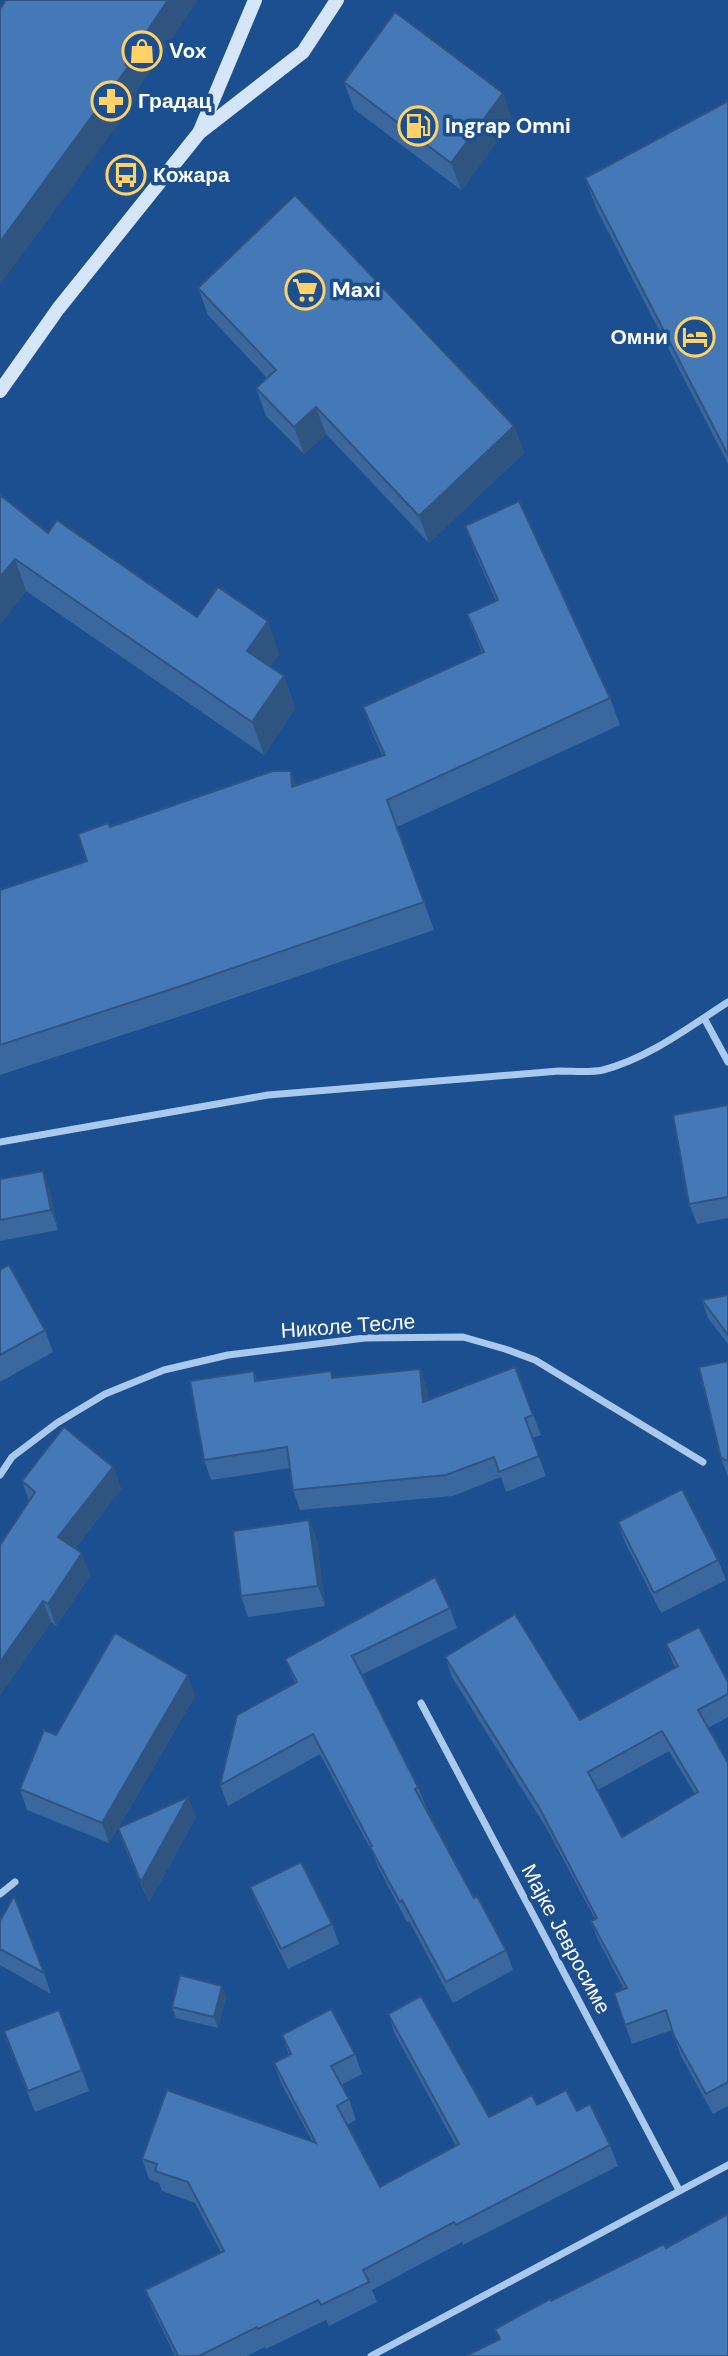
<svg xmlns="http://www.w3.org/2000/svg" width="728" height="2356" viewBox="0 0 728 2356" font-family="'DM Sans',sans-serif">
	<style>
		.lines { fill: none; stroke-linecap: round; stroke-linejoin: round }
		.street { stroke: #a9c9ee; stroke-width: 7 }
		.secondary { stroke: #d6e6fa; stroke-width: 14 }
		.wall { fill: #3a679d; fill-rule: evenodd }
		.shaded-wall { fill: #305480 }
		.building { fill: #4478b7; stroke: #305480; stroke-width: 2; fill-rule: evenodd }
		.labels { text-anchor: middle; dominant-baseline: central; stroke-width: 7; stroke-linejoin: round; paint-order: stroke }
		.poi-label { font-size: 21px; font-weight: bold; fill: #fff; stroke: #1b4f8f; text-anchor: start }
		.street-label { font-size: 21px; fill: #fff; stroke: #1b4f8f }
	</style>
	<rect width="100%" height="100%" fill="#1b4f8f"/>
	<g class="lines">
		<!-- street -->
		<g class="street">
			<path d="M704 1018 728 1062"/>
			<path d="M0 1142 268 1095 559 1071C573 1071 589 1073 603 1070 649 1058 689 1027 728 1002"/>
			<path d="M0 1475 12 1457 57 1423 105 1394 164 1370 228 1355 365 1338 463 1337 505 1349 535 1360 703 1462"/>
			<path d="M421 1703 679 2190"/>
			<path d="M0 1894 15 1882"/>
			<path d="M371 2356 728 2165"/>
		</g>
		<!-- secondary -->
		<g class="secondary">
			<path d="M200 131 255 0"/>
			<path d="M0 391 58 309 199 133 303 52 337 0"/>
		</g>
	</g>
	<!-- wall -->
	<g class="wall">
		<path d="M344 82 513 120 461 190 354 109Z"/>
		<path d="M728 101V464L597 210 585 178Z"/>
		<path d="M198 288 514 426 524 453 429 543 326 434 304 454 266 416 256 388 267 378 208 315Z"/>
		<path d="M0 495 48 533 197 617 279 654 270 667 284 676 295 708 264 755 26 591 0 624Z"/>
		<path d="M465 526 610 698 620 725 397 827 434 930 187 1014 0 1075V890L87 861 110 827 296 786 383 756 373 735 363 707 482 653 467 614 496 601 475 553Z"/>
		<path d="M728 1105V1218L697 1224 689 1204Z"/>
		<path d="M0 1179 50 1191 58 1230 0 1241Z"/>
		<path d="M0 1270 45 1330 53 1352 0 1382Z"/>
		<path d="M728 1295V1344L708 1318 702 1300Z"/>
		<path d="M728 1361V1477L721 1458Z"/>
		<path d="M515 1367 541 1435 532 1438 546 1476 506 1492 501 1477 453 1496 300 1510 293 1490 290 1468 211 1480 204 1460 254 1371 257 1381 331 1371 333 1378 420 1369 427 1390 428 1400Z"/>
		<path d="M113 1467 121 1489 75 1548 90 1575 56 1626 51 1622 0 1695 29 1501 22 1481Z"/>
		<path d="M309 1520 317 1541 325 1606 248 1617 241 1596Z"/>
		<path d="M618 1522 718 1560 726 1580 661 1613 625 1542Z"/>
		<path d="M450 1608 457 1628 361 1675 418 1787 426 1807 474 1898 506 1950 513 1970 453 2003 409 1921 407 1922 378 1867 373 1854 320 1754 228 1806 220 1785 295 1683 285 1659Z"/>
		<path d="M666 1644 728 1682V1717L708 1728 728 1763V2106L713 2114 681 2056 672 2030 632 2044 614 1993 624 1989 598 1940 591 1921 595 1919 547 1829 452 1677 445 1657 580 1720 675 1668ZM669 1751 695 1794 622 1837 598 1790Z"/>
		<path d="M195 1696 118 1828 196 1817 149 1902 125 1848 118 1828 109 1843 27 1810 20 1789 56 1735Z"/>
		<path d="M250 1887 332 1924 339 1944 288 1969 258 1907Z"/>
		<path d="M0 1921 44 1973 51 1994 0 1965Z"/>
		<path d="M222 1986 226 1997 218 2028 176 2018 172 2007Z"/>
		<path d="M388 2014 489 2117 537 2105 577 2111 610 2145 618 2166 463 2245 462 2242 372 2290 377 2302 329 2326 326 2320 266 2349 265 2347 247 2356H175L153 2310 145 2290 221 2252 195 2203 162 2191 159 2183 149 2179 142 2159 312 2141 281 2083 274 2063 289 2055 282 2035 355 2054 362 2074 341 2085 349 2099 356 2120 347 2125 380 2187 456 2146 395 2034Z"/>
		<path d="M12 2052 82 2070 89 2091 35 2112Z"/>
	</g>
	<!-- shaded-wall -->
	<g class="shaded-wall">
		<path d="M168 0H198L137 91 139 96 0 285V242L125 64Z"/>
		<path d="M503 93 513 120 461 190 451 163Z"/>
		<path d="M316 407 326 434 304 454 294 427Z"/>
		<path d="M514 426 524 453 429 543 419 516Z"/>
		<path d="M15 559 26 591 0 624V577Z"/>
		<path d="M268 621 279 654 259 683 247 651Z"/>
		<path d="M284 676 295 708 264 755 252 722Z"/>
		<path d="M291 771 300 798 292 787Z"/>
		<path d="M43 1171 50 1191 58 1230 51 1210Z"/>
		<path d="M420 1369 427 1390 431 1422 423 1402Z"/>
		<path d="M113 1467 121 1489 66 1559 58 1537Z"/>
		<path d="M309 1520 317 1541 325 1606 318 1586Z"/>
		<path d="M82 1553 90 1575 56 1626 48 1604Z"/>
		<path d="M43 1601 51 1622 0 1695V1662Z"/>
		<path d="M188 1675 195 1696 109 1843 102 1823Z"/>
		<path d="M188 1797 196 1817 149 1902 141 1882Z"/>
		<path d="M222 1986 226 1997 218 2028 214 2017Z"/>
	</g>
	<!-- building -->
	<g class="building">
		<path d="M6 0H168L125 64 128 67 0 242V9Z"/>
		<path d="M395 12 503 93 451 163 344 82Z"/>
		<path d="M728 101V455L585 178Z"/>
		<path d="M295 195 514 426 419 516 316 407 294 427 256 388 276 370 198 288Z"/>
		<path d="M0 495 48 533 57 520 197 617 218 587 268 621 247 651 284 676 252 722 15 559 0 577Z"/>
		<path d="M519 501 610 698 387 800 424 902 178 987 0 1045V890L87 861 78 834 108 823 110 827 273 771H291L292 787 385 755 363 707 484 652 467 614 498 600 465 526Z"/>
		<path d="M728 1105V1197L689 1204 673 1115Z"/>
		<path d="M43 1171 51 1210 0 1220V1179Z"/>
		<path d="M9 1265 45 1330 0 1355V1270Z"/>
		<path d="M728 1295V1335L702 1300Z"/>
		<path d="M728 1361V1461L721 1458 699 1367Z"/>
		<path d="M515 1367 533 1415 525 1418 539 1456 499 1472 494 1457 446 1475 293 1490 287 1447 204 1460 190 1381 254 1371 255 1381 331 1371 332 1378 420 1369 423 1402Z"/>
		<path d="M64 1427 113 1467 58 1537 82 1553 48 1604 43 1601 0 1662V1545L35 1492 22 1481Z"/>
		<path d="M682 1489 718 1560 654 1593 618 1522Z"/>
		<path d="M309 1520 318 1586 241 1596 233 1531Z"/>
		<path d="M435 1577 450 1608 352 1656 418 1787 415 1789 474 1898 477 1896 506 1950 446 1982 402 1900 400 1902 370 1847 372 1846 313 1734 220 1785 237 1715 297 1682 285 1659Z"/>
		<path d="M515 1614 580 1720 678 1666 666 1644 699 1627 728 1682V1694L698 1710 728 1763V2082L706 2094 674 2036 666 2010 625 2025 614 1993 627 1988 591 1921 597 1918 540 1809 445 1657ZM662 1731 698 1792 622 1837 588 1772Z"/>
		<path d="M115 1633 188 1675 102 1823 20 1789 44 1730 56 1735Z"/>
		<path d="M188 1797 141 1882 118 1828Z"/>
		<path d="M301 1862 332 1924 281 1949 250 1887Z"/>
		<path d="M14 1896 44 1973 0 1949V1921Z"/>
		<path d="M180 1975 222 1986 214 2017 172 2007Z"/>
		<path d="M421 1996 489 2117 532 2095 537 2105 566 2090 577 2111 590 2104 610 2145 456 2225 454 2222 363 2270 369 2282 321 2305 318 2300 258 2329 257 2327 199 2356H178L145 2290 224 2251 188 2182 155 2171 157 2164 142 2159 167 2090 316 2143 274 2063 291 2054 282 2035 331 2009 355 2054 331 2066 349 2099 337 2106 380 2187 459 2144 388 2014Z"/>
		<path d="M59 2010 82 2070 28 2091 4 2031Z"/>
		<path d="M728 2214V2356H466L500 2339 495 2329 550 2299 551 2301 664 2244 666 2248Z"/>
	</g>
	<!-- icons -->
	<defs>
		<g id="shop-ring" transform="scale(2.0125)"><circle r="9.5" fill="#1b4f8f" stroke="#ffd166" stroke-width="1.5"/><path d="M-5-2.5h2.3a2.7 3.5 0 0 1 5.4 0H5L5.5 6h-11ZM-1.5-2.5h3a1.5 2.3 0 0 0-3 0Z" fill="#ffd166"/></g>
		<g id="pharmacy-ring" transform="scale(2.0125)"><circle r="9.5" fill="#1b4f8f" stroke="#ffd166" stroke-width="1.5"/><path d="M-2-6h4v4h4v4h-4v4h-4v-4h-4v-4h4Z" fill="#ffd166"/></g>
		<g id="fuel-ring" transform="scale(2.0125)"><circle r="9.5" fill="#1b4f8f" stroke="#ffd166" stroke-width="1.5"/><path d="M-5.5-6h7V0h2V4h1.3V-2.5L3-4.5l.8-.8L6-3V5H2.5V1h-1V6h-7ZM-4.2-4.7v3.2H.2V-4.7Z" fill="#ffd166"/></g>
		<g id="bus-ring" transform="scale(2.0125)"><circle r="9.5" fill="#1b4f8f" stroke="#ffd166" stroke-width="1.5"/><path d="M-5-6H5V4H4V6H2V4H-2V6H-4V4H-5ZM-3.5-4V0h7V-4ZM-3.5 1.2v1.5H-2V1.2ZM2 1.2v1.5H3.5V1.2Z" fill="#ffd166"/></g>
		<g id="supermarket-ring" transform="scale(2.0125)"><circle r="9.5" fill="#1b4f8f" stroke="#ffd166" stroke-width="1.5"/><path d="M-6-5.5h2.5l.6 2H6L4.5 2H-2.5L-4.4-4H-6ZM-1.5 3.2a1.3 1.3 0 1 0 .1 0ZM3 3.2a1.3 1.3 0 1 0 .1 0Z" fill="#ffd166"/></g>
		<g id="hotel-ring" transform="scale(2.0125)"><circle r="9.5" fill="#1b4f8f" stroke="#ffd166" stroke-width="1.5"/><path d="M-6-4.5h1.5V1H6V5H4.5V3h-9V5H-6ZM-4 0a1.8 1.8 0 1 1 3.6 0ZM.5 0V-2.5h3Q6-2.5 6 0Z" fill="#ffd166"/></g>
	</defs>
	<g fill-rule="evenodd">
		<use href="#shop-ring" x="142" y="51"/>
		<use href="#pharmacy-ring" x="111" y="101"/>
		<use href="#fuel-ring" x="418" y="126"/>
		<use href="#bus-ring" x="126" y="175"/>
		<use href="#supermarket-ring" x="305" y="290"/>
		<use href="#hotel-ring" x="695" y="337"/>
	</g>
	<g class="labels">
		<!-- poi labels -->
		<g class="poi-label">
			<text x="169" y="51">Vox</text>
			<text x="138" y="101">Градац</text>
			<text x="445" y="126">Ingrap Omni</text>
			<text x="153" y="175">Кожара</text>
			<text x="332" y="290">Maxi</text>
			<text x="668" y="337" text-anchor="end">Омни</text>
		</g>
		<!-- street labels -->
		<g class="street-label">
			<text transform="translate(348 1326) rotate(-4)">Николе Тесле</text>
			<text transform="translate(566 1939) rotate(62)">Мајке Јевросиме</text>
		</g>
	</g>
</svg>
